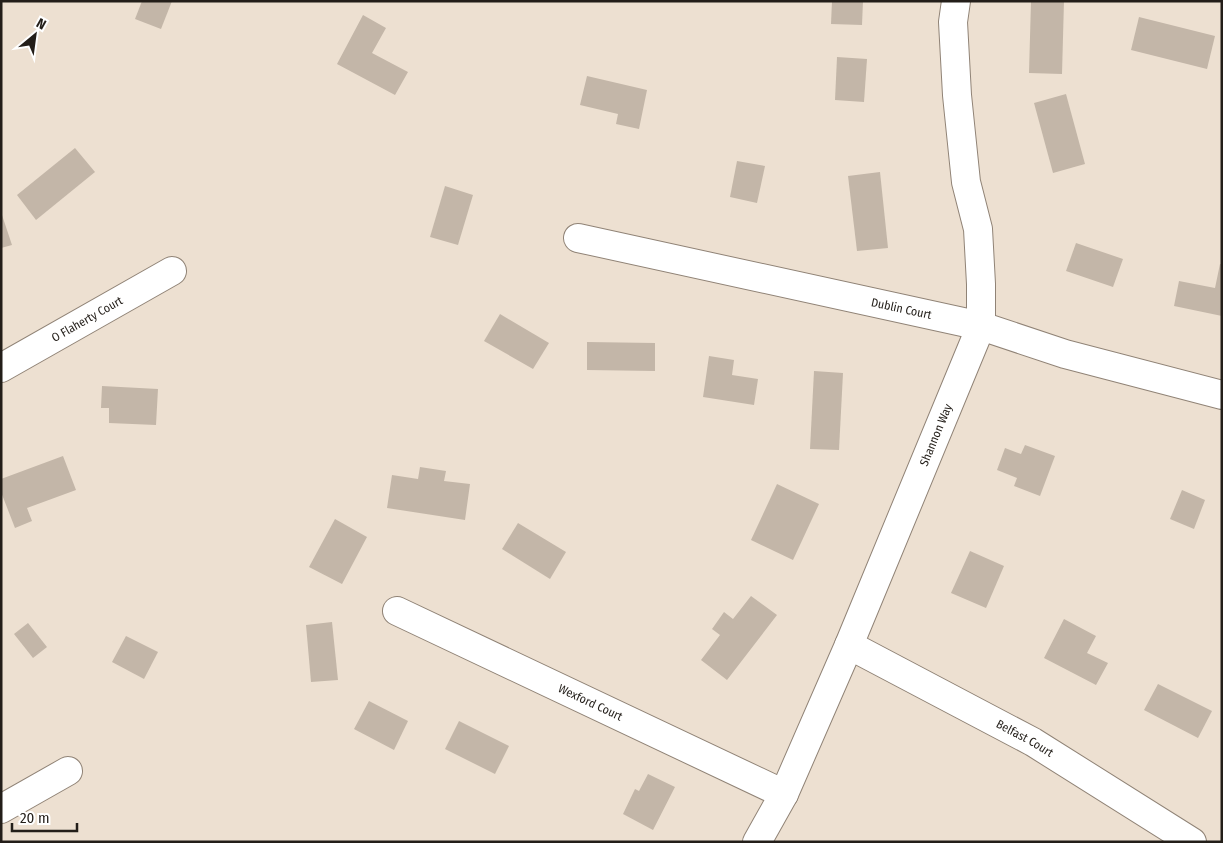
<svg xmlns="http://www.w3.org/2000/svg" width="1223" height="843" viewBox="0 0 1223 843" font-family="'Fira Sans Condensed',sans-serif">
	<style>
		.building { fill: #c3b6a8 }
		.lines { fill: none; stroke-linecap: round; stroke-linejoin: round }
		.minor-casing { stroke: #908376; stroke-width: 30 }
		.minor { stroke: #fff; stroke-width: 28 }
		.labels { text-anchor: middle; dominant-baseline: central; stroke-width: 4.5; stroke-linejoin: round; paint-order: stroke }
		.street-label { font-size: 12px; fill: #231e19; stroke: #fff }
	</style>
	<rect width="100%" height="100%" fill="#ede0d1"/>
	<!-- building -->
	<g class="building">
		<path d="M142 1H172L161 29 135 19Z"/>
		<path d="M832 1H863L862 25 831 24Z"/>
		<path d="M1031 1H1064L1062 74 1029 73Z"/>
		<path d="M363 15 386 28 372 53 408 72 395 95 337 64Z"/>
		<path d="M1139 17 1215 36 1207 69 1131 50Z"/>
		<path d="M837 57 867 59 864 102 835 100Z"/>
		<path d="M587 76 647 90 639 129 616 124 618 114 580 105Z"/>
		<path d="M1066 94 1085 164 1053 173 1034 103Z"/>
		<path d="M75 148 95 172 36 220 17 195Z"/>
		<path d="M737 161 765 166 757 203 730 197Z"/>
		<path d="M880 172 888 248 857 251 848 176Z"/>
		<path d="M445 186 473 195 458 245 430 237Z"/>
		<path d="M1 212 12 245 1 248Z"/>
		<path d="M1076 243 1123 259 1113 287 1066 271Z"/>
		<path d="M1220 264H1222V316L1174 306 1179 281 1215 288Z"/>
		<path d="M500 314 549 343 533 369 484 341Z"/>
		<path d="M587 342 655 343V371L587 370Z"/>
		<path d="M709 356 734 360 732 375 758 379 754 405 703 397Z"/>
		<path d="M814 371 843 373 839 450 810 449Z"/>
		<path d="M102 386 158 389 156 425 109 423V408H101Z"/>
		<path d="M1025 445 1055 456 1040 496 1014 486 1017 478 997 470 1005 448 1021 454Z"/>
		<path d="M63 456 76 490 27 508 32 521 15 528 1 492V479Z"/>
		<path d="M420 467 446 471 444 481 470 484 465 520 387 508 392 475 418 479Z"/>
		<path d="M777 484 819 504 793 560 751 540Z"/>
		<path d="M1182 490 1205 500 1194 529 1170 519Z"/>
		<path d="M335 519 367 537 342 584 309 567Z"/>
		<path d="M518 523 566 552 550 579 502 549Z"/>
		<path d="M970 551 1004 566 986 608 951 593Z"/>
		<path d="M751 596 777 615 727 680 701 660 720 635 712 629 724 612 733 619Z"/>
		<path d="M1064 619 1096 636 1087 653 1108 663 1096 685 1044 658Z"/>
		<path d="M332 622 338 680 311 682 306 625Z"/>
		<path d="M28 623 47 647 33 658 14 634Z"/>
		<path d="M126 636 158 652 144 679 112 662Z"/>
		<path d="M1158 684 1212 711 1198 738 1144 710Z"/>
		<path d="M369 701 408 721 394 750 354 729Z"/>
		<path d="M459 721 509 746 495 774 445 749Z"/>
		<path d="M648 774 675 787 653 830 623 814 635 789 639 791Z"/>
	</g>
	<g class="lines">
		<!-- minor casing -->
		<g class="minor-casing">
			<g id="minor">
				<path id="s1" d="M578 238 981 326 1065 354 1222 395"/>
				<path id="s2" d="M1 368 172 271"/>
				<path id="s3" d="M397 611 784 794"/>
				<path id="s4" d="M849 645 1033 742 1192 842"/>
				<path d="M1 809 68 771"/>
				<path id="s5" d="M757 842 784 794 849 645 981 326V284L978 229 966 182 957 95 953 22 956 1"/>
			</g>
		</g>
		<!-- minor -->
		<use href="#minor" class="minor"/>
	</g>
	<g class="labels">
		<!-- street labels -->
		<g class="street-label">
			<text stroke="none"><textPath href="#s1" startOffset="331">Dublin Court</textPath></text>
			<text stroke="none"><textPath href="#s2" startOffset="99">O Flaherty Court</textPath></text>
			<text stroke="none"><textPath href="#s5" startOffset="445">Shannon Way</textPath></text>
			<text stroke="none"><textPath href="#s3" startOffset="214">Wexford Court</textPath></text>
			<text stroke="none"><textPath href="#s4" startOffset="199">Belfast Court</textPath></text>
		</g>
	</g>
	<!-- border -->
	<rect width="1223" height="843" fill="none" stroke="#231e19" stroke-width="5"/>
	<!-- north arrow -->
	<g transform="translate(35 35) rotate(29)" stroke="#ffffff" stroke-width="4" paint-order="stroke">
	<path d="M0-4L9 19L0 12L-9 19Z" fill="#231e19"/>
	<text y="-8" font-size="14" font-weight="bold" text-anchor="middle" fill="#231e19">N</text>
	</g>
	<!-- scale -->
	<path d="M12 823v8h65v-8" fill="none" stroke="#231e19" stroke-width="2.5"/>
	<text x="20" y="823" font-size="15" fill="#231e19" stroke="#ffffff" stroke-width="4" paint-order="stroke">20 m</text>
</svg>
